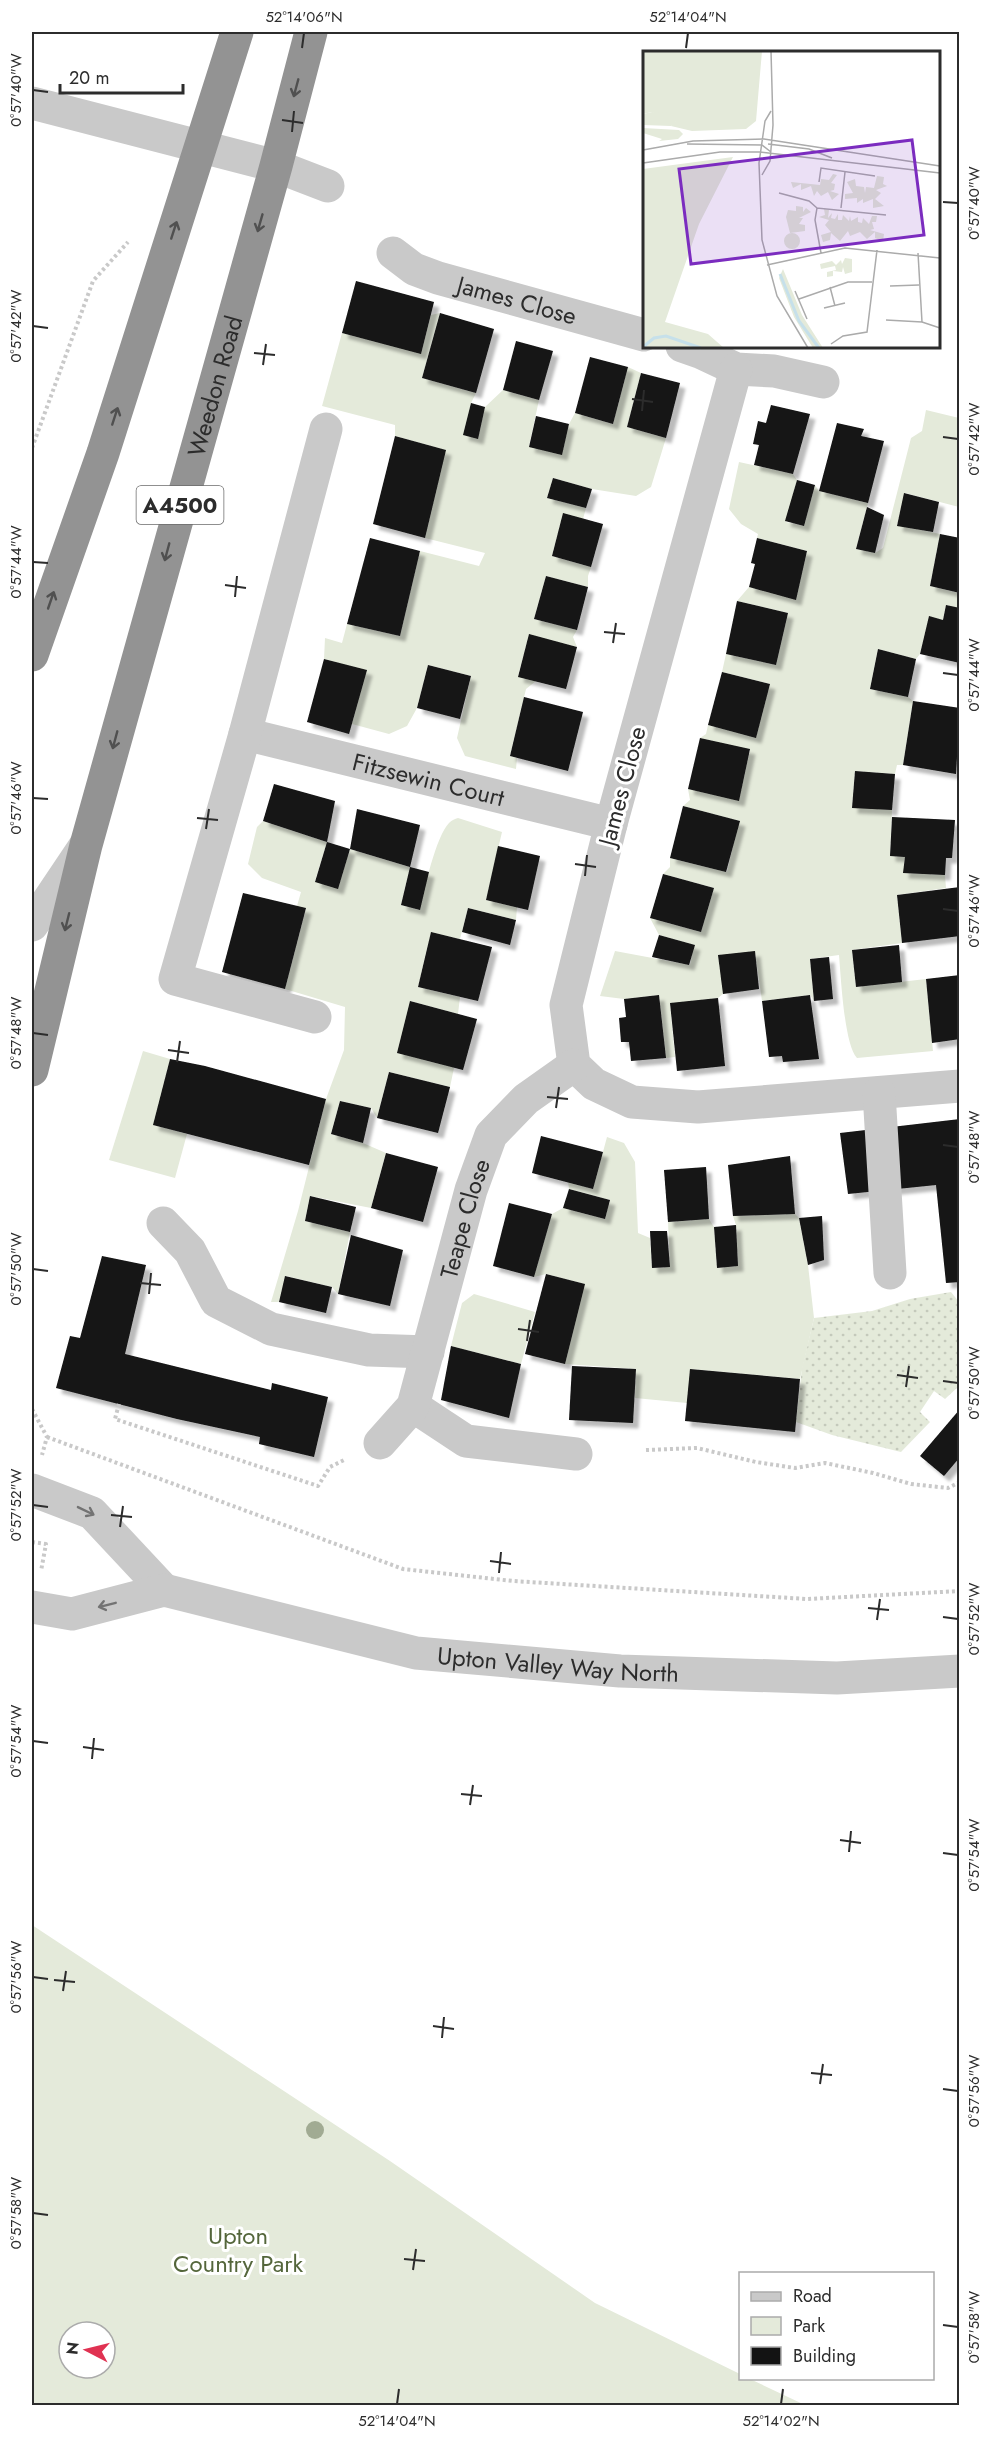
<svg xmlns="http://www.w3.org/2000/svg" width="991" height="2437" viewBox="0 0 991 2437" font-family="Jost,sans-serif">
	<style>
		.grass { fill: url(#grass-dots) }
		.green { fill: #e4eada; fill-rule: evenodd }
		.building { fill: #131313; filter: url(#shadow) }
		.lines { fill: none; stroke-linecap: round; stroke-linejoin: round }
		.path { stroke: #c9c9c9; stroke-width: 4; stroke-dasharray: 3 3; stroke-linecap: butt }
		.minor { stroke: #c9c9c9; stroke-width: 33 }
		.highway { stroke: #939393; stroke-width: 33 }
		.tree { fill: #a1ab93 }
		.oneway { stroke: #505050 }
		.oneway2 { stroke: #737373 }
		.ticks { fill: none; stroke: #2c2c2c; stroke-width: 2 }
		.labels { text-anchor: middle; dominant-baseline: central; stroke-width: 6; stroke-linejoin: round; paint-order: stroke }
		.shield { fill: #fff; stroke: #6b6b6b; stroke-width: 1.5 }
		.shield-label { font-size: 22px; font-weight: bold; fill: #2c2c2c }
		.street-label { font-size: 24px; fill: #2c2c2c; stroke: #fff }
		.park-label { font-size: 24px; fill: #54663b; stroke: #fff }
		.inset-river { fill: none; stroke: #c6e0ea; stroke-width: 3 }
		.inset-road { fill: none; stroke: #ababab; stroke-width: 1.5 }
		.view { fill: #7b2cbf; fill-opacity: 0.15; stroke: #7b2cbf; stroke-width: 3 }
		.inset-edge { fill: none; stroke: #2c2c2c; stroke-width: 3 }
		.neatline { fill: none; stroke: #2c2c2c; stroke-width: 2 }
		.ticks-label { font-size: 15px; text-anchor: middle; fill: #2c2c2c }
	</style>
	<defs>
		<pattern id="grass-dots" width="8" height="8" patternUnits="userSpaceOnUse" patternTransform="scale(1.5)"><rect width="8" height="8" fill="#e4eada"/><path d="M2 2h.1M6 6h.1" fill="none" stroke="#c4c9bb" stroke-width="1.8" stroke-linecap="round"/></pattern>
		<filter id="shadow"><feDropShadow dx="5.5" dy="5.5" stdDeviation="1.5" flood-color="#0004"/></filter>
	</defs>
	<rect width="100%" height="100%" fill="#fff"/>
	<!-- grass -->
	<path class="grass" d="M951 1292 959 1302V1386L945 1399 934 1391 920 1412 930 1422 901 1452 832 1435 796 1422 802 1368 814 1318 872 1311 910 1299Z"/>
	<!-- green -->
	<g class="green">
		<path d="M440 313 422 378 476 393 471 403 464 435 478 438 485 407 503 390 539 400 529 446 562 454 569 424 575 413 613 424 628 367 641 373 627 427 666 438 651 487 636 496 592 489 553 478 547 498 586 508 583 519 563 514 552 556 591 567 588 576V587L546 576 534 619 577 630 573 637 577 647 529 635 518 676 536 681 526 689 510 756 517 758 516 769 465 756 457 738 471 676 428 665 417 708 407 726 389 734 352 724 366 671 324 659 325 638 342 643 347 624 400 636 420 551 479 566 485 553 425 538 445 450 395 436V425L322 406 342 333 421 353 431 315Z"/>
		<path d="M926 410 959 418V507L905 493 897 525 940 534 930 586 959 593 957 608 946 605 943 620 929 617 920 654 916 659 878 649 870 689 908 697 913 701 903 765H897L895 774 855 771 852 807 892 810 890 856 905 857 904 873 945 875 946 888 897 895 902 943 852 950 856 987 926 979 933 1051 857 1058C844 1044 841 977 839 955L810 959 814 1001 810 995 762 1001 755 952 738 954 723 994 718 998 670 1004 675 1057 666 1058 659 995 624 999 600 996 615 951 690 965 694 945 659 935 650 918 701 932 714 888 663 874 670 867V858L727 872 739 821 683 806 690 800 688 789 739 800 750 750 700 738 706 734 708 725 756 737 770 684 722 672 726 654 776 665 788 613 737 601 749 587 796 599 807 551 757 538 758 534 741 524 729 509 739 462 793 474 797 480 786 522 804 526 815 485 819 491 868 503 856 549 875 553 883 548 911 438 922 431Z"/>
		<path d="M458 818 502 832 486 900 517 907 516 920 468 908 460 939 431 933 418 987 460 997 458 1014 410 1001 454 1068 450 1087 389 1072 377 1118 371 1108 340 1101 331 1134 363 1143 386 1153 371 1208 310 1196 305 1221 350 1232 338 1294 332 1287 286 1276 279 1302H271L298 1211 326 1099 344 1050 345 1007 285 989 306 909 297 906 301 892 262 878 248 864 257 827 263 821 327 842 315 881 338 888 350 849 410 867 401 905 419 910C424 891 436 836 449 823 452 820 455 819 458 818Z"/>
		<path d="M143 1051 170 1059 154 1125 187 1134 175 1178 109 1160Z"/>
		<path d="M607 1137 624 1143 635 1162 638 1233 650 1238 652 1268 670 1267 668 1222 709 1219 714 1227 717 1268 738 1266 736 1225 733 1216 795 1214 799 1218 808 1265 814 1318 800 1379 691 1369 687 1403 635 1398 636 1369 565 1364 584 1284 546 1274 534 1277 552 1214 563 1208 605 1219 610 1200 569 1189 568 1182 593 1189Z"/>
		<path d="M474 1294 535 1312 521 1364 451 1346 462 1303Z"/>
		<path d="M32 1925 390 2161 595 2303 740 2374V2378L750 2379 805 2405H32ZM69 2332H105V2368H69Z"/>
	</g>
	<!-- building -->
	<g class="building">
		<path d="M356 281 434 302 421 354 342 333Z"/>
		<path d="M440 313 494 329 476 393 422 378Z"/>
		<path d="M516 341 553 351 539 400 503 390Z"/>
		<path d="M590 357 628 367 613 424 575 413Z"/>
		<path d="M641 373 680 383 666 438 627 427Z"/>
		<path d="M471 403 485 407 478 439 463 435Z"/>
		<path d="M771 405 810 414 793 474 754 465 759 445 753 444 758 421 766 423Z"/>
		<path d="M536 416 569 424 562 455 529 447Z"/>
		<path d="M837 423 864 429 861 436 884 441 868 503 819 491Z"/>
		<path d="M395 436 446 450 425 538 373 524Z"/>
		<path d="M553 478 592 489 586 508 547 498Z"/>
		<path d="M797 480 815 485 804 526 785 521Z"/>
		<path d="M904 493 939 502 933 532 897 526Z"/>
		<path d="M867 507 884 515 875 553 856 549Z"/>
		<path d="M563 513 603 524 591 567 552 556Z"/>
		<path d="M940 534 960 538V593L930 586Z"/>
		<path d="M370 538 420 551 400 636 347 624Z"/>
		<path d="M757 538 807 551 796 600 749 587 755 564 751 563Z"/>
		<path d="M546 576 588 587 577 630 534 619Z"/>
		<path d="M737 601 788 613 776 665 726 654Z"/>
		<path d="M946 605 960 608V663L920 654 929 616 943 620Z"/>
		<path d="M529 634 577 647 566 689 518 677Z"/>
		<path d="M878 649 916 659 908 697 870 689Z"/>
		<path d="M324 659 367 670 349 734 307 722Z"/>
		<path d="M428 665 471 676 460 719 417 708Z"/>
		<path d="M722 672 770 684 756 738 708 725Z"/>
		<path d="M524 697 583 712 568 771 510 756Z"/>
		<path d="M913 701 960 708 956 774 903 765Z"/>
		<path d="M700 738 750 749 739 801 688 789Z"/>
		<path d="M855 771 895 774 892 810 852 808Z"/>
		<path d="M274 784 335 801 327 842 263 821Z"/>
		<path d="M683 806 740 821 726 872 670 858Z"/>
		<path d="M357 809 420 825 410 867 429 872 420 910 401 905 410 867 350 849Z"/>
		<path d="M892 817 955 820 952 858H946L945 875 903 873 905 857 890 856Z"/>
		<path d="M327 842 350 849 338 889 315 882Z"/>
		<path d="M498 846 540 856 528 910 486 900Z"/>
		<path d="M663 874 714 888 701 932 650 918Z"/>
		<path d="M960 887V936L902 943 897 895Z"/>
		<path d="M243 893 306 908 285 989 222 972Z"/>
		<path d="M468 908 516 920 510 945 462 932Z"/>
		<path d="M431 932 492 947 478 1001 418 987Z"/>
		<path d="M659 935 695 945 689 965 652 957Z"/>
		<path d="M899 945 902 982 856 987 852 950Z"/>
		<path d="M755 951 759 989 723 994 718 955Z"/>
		<path d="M829 957 833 999 814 1001 810 959Z"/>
		<path d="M960 975V1039L932 1043 926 979Z"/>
		<path d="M659 995 666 1058 631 1061 629 1042H621L619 1018 626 1017 624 999Z"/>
		<path d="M810 995 819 1059 783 1062 782 1056 769 1057 762 1001Z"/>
		<path d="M718 998 725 1066 677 1071 670 1003Z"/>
		<path d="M410 1001 477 1019 463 1070 397 1053Z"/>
		<path d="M170 1059 205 1066 326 1099 309 1165 153 1125Z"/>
		<path d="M389 1072 450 1087 438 1133 377 1118Z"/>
		<path d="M340 1101 371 1108 363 1143 331 1134Z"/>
		<path d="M960 1119V1282L946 1283 936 1185 848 1194 840 1133Z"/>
		<path d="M541 1136 603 1152 593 1189 532 1173Z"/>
		<path d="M386 1153 438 1167 423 1222 371 1208Z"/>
		<path d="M790 1156 795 1214 733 1216 728 1165Z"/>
		<path d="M706 1167 709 1219 668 1222 664 1170Z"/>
		<path d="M569 1189 610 1200 605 1219 563 1208Z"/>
		<path d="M310 1196 356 1207 350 1232 305 1221Z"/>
		<path d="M509 1203 552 1214 534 1277 493 1266Z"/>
		<path d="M822 1216 824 1260 808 1265 799 1218Z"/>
		<path d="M736 1225 738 1266 717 1268 714 1227Z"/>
		<path d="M650 1231H667L670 1267 652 1268Z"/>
		<path d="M351 1235 403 1250 390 1306 338 1294Z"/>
		<path d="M102 1256 146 1265 125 1354 271 1390 272 1383 328 1397 314 1457 259 1444 260 1437 177 1419 56 1388 70 1336 80 1338Z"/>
		<path d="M546 1274 585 1284 565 1364 525 1354Z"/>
		<path d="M285 1276 332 1287 326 1313 279 1302Z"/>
		<path d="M451 1346 521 1364 509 1418 441 1400Z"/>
		<path d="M572 1366 636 1369 633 1423 569 1420Z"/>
		<path d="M690 1369 800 1379 795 1432 685 1421Z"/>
		<path d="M960 1409V1457L944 1476 920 1456Z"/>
	</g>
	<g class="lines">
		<!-- path -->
		<g class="path">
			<path d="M32 448 93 281 128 242"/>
			<path d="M119 1404 115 1419 318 1486 330 1467 346 1459"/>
			<path d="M32 1409 47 1437 42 1455"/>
			<path d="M47 1437 403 1569 513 1581 807 1599 960 1591"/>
			<path d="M646 1450 697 1448 756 1462 795 1468 825 1463 873 1473 911 1484 948 1488 960 1482"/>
			<path d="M32 1542 46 1544 41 1571"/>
		</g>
		<!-- minor -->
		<g class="minor">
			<path d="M32 103 276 166 328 186"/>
			<path id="s1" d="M393 253 414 269 438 278 644 335"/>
			<path d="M682 346 702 353 736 369 774 371 823 382"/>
			<path d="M736 369 611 824 566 1005 574 1065 594 1084 632 1102 698 1107 960 1086"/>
			<path id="s2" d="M245 734 611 824"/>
			<path d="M32 925 85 846"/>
			<path d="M315 1017 175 979 245 734 326 429"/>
			<path d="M879 1093 890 1273"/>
			<path d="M163 1223 190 1251 216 1301 271 1329 369 1350 428 1352"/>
			<path d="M413 1406 466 1441 576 1454"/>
			<path id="s3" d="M380 1443 413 1406 471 1190 491 1135 526 1099 574 1065"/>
			<path d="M32 1490 92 1513 164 1590"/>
			<path id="s4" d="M32 1607 72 1614 164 1590 416 1653 620 1671 837 1678 960 1671"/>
		</g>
		<!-- highway -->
		<g class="highway">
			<path d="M32 655 103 453 237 32"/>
			<path id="s5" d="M32 1070 86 845 276 166 311 32"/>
		</g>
	</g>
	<!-- trees -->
	<circle class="tree" cx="315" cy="2130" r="9"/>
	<!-- one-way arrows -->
	<defs><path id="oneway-shaft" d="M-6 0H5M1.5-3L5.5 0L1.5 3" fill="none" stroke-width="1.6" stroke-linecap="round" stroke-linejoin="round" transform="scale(1.5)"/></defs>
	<g class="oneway">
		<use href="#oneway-shaft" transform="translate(296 88) rotate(105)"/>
		<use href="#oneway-shaft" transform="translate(260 223) rotate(106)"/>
		<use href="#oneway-shaft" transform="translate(174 230) rotate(-72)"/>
		<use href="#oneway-shaft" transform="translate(115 416) rotate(-72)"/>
		<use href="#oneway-shaft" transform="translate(167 552) rotate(105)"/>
		<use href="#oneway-shaft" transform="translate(51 600) rotate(-71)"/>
		<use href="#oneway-shaft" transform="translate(115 740) rotate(105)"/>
		<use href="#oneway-shaft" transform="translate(67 922) rotate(104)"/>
	</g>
	<g class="oneway2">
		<use href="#oneway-shaft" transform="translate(86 1511) rotate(26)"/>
		<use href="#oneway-shaft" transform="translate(107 1605) rotate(166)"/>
	</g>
	<!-- ticks -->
	<path class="ticks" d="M302 48 304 33M686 48 688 33M33 90 48 92M282 120 303 123M292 132 294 111M943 202 958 203M33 326 48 328M254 353 275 355M263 365 266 344M632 399 653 402M642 411 644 390M943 437 958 439M33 562 48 563M225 585 246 588M235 597 237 576M604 632 625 634M613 643 616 623M943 673 958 675M33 798 48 799M197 818 218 820M206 829 209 809M575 864 596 867M585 876 587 855M943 909 958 911M33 1033 48 1035M168 1050 189 1053M177 1062 180 1041M547 1097 568 1099M556 1108 559 1087M943 1145 958 1147M33 1269 48 1271M140 1283 161 1285M149 1294 151 1273M518 1329 539 1332M527 1341 530 1320M897 1375 918 1378M943 1381 958 1383M906 1387 909 1366M33 1505 48 1507M111 1515 132 1517M120 1527 123 1506M490 1561 511 1564M499 1573 501 1552M868 1608 889 1610M943 1617 958 1619M877 1620 880 1599M33 1741 48 1743M83 1747 104 1750M92 1759 94 1738M461 1794 482 1796M470 1805 473 1785M840 1840 861 1843M849 1852 851 1831M943 1853 958 1855M33 1977 48 1979M54 1980 75 1982M63 1991 66 1971M433 2026 454 2029M442 2038 444 2017M811 2073 832 2075M820 2084 823 2064M943 2089 958 2091M33 2213 48 2215M404 2259 425 2261M413 2270 416 2249M943 2325 958 2327M397 2404 399 2389M781 2404 783 2389"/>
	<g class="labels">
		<!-- shield labels -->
		<rect class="shield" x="136.5" y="486" width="87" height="38" rx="4.5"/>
		<g class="shield-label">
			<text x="180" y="505">A4500</text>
		</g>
		<!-- street labels -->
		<g class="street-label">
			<text stroke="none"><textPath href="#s1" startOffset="134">James Close</textPath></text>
			<text stroke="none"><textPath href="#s5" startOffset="708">Weedon Road</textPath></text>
			<text stroke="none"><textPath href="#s2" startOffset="189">Fitzsewin Court</textPath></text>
			<text transform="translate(622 786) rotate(-75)">James Close</text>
			<text stroke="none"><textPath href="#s3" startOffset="244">Teape Close</textPath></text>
			<text stroke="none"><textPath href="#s4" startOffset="538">Upton Valley Way North</textPath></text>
		</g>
		<!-- park labels -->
		<g class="park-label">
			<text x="238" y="2235">Upton<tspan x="238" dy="28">Country Park</tspan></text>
		</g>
	</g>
	<!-- overview -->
	<g transform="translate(643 51)">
		<rect width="297" height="297" fill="#fff"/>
		<path d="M0 0H119L113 70 103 78 49 80 28 75 33 71 9 61 0 63ZM0 77 36 79 40 83 35 88 16 90 19 88 0 82ZM141 190a8 8 0 1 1 16 0a8 8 0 1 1-16 0ZM140 218 159 264 180 297H170L151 266 136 227Z" fill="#e4eada"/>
		<path d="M9 61 25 62 34 72 28 75 0 74V63Z" fill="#e4eada"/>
		<path d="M90 106 56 173 22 271 65 283 81 297H0V118ZM190 123 194 124 188 132 192 133 191 139 187 140 196 143 189 149 185 141 178 145 174 140 171 145 168 135 158 139V133L150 137 148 131 177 134 178 128 186 129ZM234 125 241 126 240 133 244 135 233 139 238 142 232 148 241 155 230 157V148L220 152V148L214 152V147L202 148V143L210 142 204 131 212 128 213 135 221 136 222 142 223 136 231 137ZM153 155 160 156V161L163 157 168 161 156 167H160L156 173 162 174V180L147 182 143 166 145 159 153 160ZM181 158 186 159 185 167 189 162 188 167 192 168 195 163V169H199L200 164 206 170 207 165 208 170 215 166V171L219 172 220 167 226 173 229 165H234L233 171H229L231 178 227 179 241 183 240 190 232 187V181L224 188 217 181 207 185 205 180 197 190 188 182 187 189 180 191 178 184 188 181 182 174 186 169 176 166 182 164ZM202 207 209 208V221L202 223 200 216 199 221 190 220V225L184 226V221L193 219 192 215 178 218 177 213 189 210 193 214 198 209 199 213Z" fill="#e4eada"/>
		<path class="inset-river" d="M137 223 156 270 176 297M0 296 11 287 23 285 58 297"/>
		<path class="inset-road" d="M128 60 122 70 116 112 119 189 134 245 165 297M44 93 119 94 128 101M125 93 166 98 189 107M0 99 50 90 121 88 297 115M0 112 77 101H117L297 122M119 124 127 110 130 74 128 0M176 131 178 117 232 125M136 142 166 150 174 157M198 157 202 121M178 202 172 169 174 157 243 164M275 202 279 271M124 214 202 197 297 207M247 235 276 234M187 236 192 255M152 240 164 268M156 248 205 231H229M181 257 202 252M243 269 279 271M279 271 297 277M188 293 200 285 224 281 234 199"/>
		<path class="view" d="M269 89 281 184 48 213 36 118Z"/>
		<rect width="297" height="297" class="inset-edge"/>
	</g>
	<!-- border -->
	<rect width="991" height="2437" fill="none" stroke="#ffffff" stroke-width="66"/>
	<!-- legend -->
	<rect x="739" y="2272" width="195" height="108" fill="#ffffff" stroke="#ababab" stroke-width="1.5"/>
	<rect x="751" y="2292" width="30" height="9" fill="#c9c9c9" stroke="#ababab" stroke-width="1.5"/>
	<text x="793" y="2302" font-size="18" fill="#2c2c2c">Road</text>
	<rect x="751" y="2317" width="30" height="18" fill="#e4eada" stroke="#ababab" stroke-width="1.5"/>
	<text x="793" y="2332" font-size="18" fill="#2c2c2c">Park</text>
	<rect x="751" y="2347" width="30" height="18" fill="#131313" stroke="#ababab" stroke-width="1.5"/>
	<text x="793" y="2362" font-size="18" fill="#2c2c2c">Building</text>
	<!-- north arrow -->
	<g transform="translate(87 2350) rotate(277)"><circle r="28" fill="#ffffff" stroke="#ababab" stroke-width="1.5"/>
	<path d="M0-4.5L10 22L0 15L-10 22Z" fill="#e03252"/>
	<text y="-9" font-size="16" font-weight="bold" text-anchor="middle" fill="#2c2c2c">N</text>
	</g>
	<!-- scale -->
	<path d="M60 84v9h123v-9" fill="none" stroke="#2c2c2c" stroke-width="3"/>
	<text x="69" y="84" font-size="18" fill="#2c2c2c" stroke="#ffffff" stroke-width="4.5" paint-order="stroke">20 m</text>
	<rect x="33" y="33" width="925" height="2371" class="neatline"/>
	<g class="ticks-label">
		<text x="304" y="22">52°14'06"N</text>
		<text x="688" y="22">52°14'04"N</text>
		<text transform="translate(16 90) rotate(-90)" y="5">0°57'40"W</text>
		<text transform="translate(974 203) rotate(-90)" y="5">0°57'40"W</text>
		<text transform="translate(16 326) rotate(-90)" y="5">0°57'42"W</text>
		<text transform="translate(974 439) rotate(-90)" y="5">0°57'42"W</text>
		<text transform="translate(16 562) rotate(-90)" y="5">0°57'44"W</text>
		<text transform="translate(974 675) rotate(-90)" y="5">0°57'44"W</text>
		<text transform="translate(16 798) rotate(-90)" y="5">0°57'46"W</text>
		<text transform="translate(974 911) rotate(-90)" y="5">0°57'46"W</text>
		<text transform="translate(16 1033) rotate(-90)" y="5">0°57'48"W</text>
		<text transform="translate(974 1147) rotate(-90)" y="5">0°57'48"W</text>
		<text transform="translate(16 1269) rotate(-90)" y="5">0°57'50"W</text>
		<text transform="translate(974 1383) rotate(-90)" y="5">0°57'50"W</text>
		<text transform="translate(16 1505) rotate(-90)" y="5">0°57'52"W</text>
		<text transform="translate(974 1619) rotate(-90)" y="5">0°57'52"W</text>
		<text transform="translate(16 1741) rotate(-90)" y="5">0°57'54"W</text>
		<text transform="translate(974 1855) rotate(-90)" y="5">0°57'54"W</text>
		<text transform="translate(16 1977) rotate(-90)" y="5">0°57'56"W</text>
		<text transform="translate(974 2091) rotate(-90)" y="5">0°57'56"W</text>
		<text transform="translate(16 2213) rotate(-90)" y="5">0°57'58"W</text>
		<text transform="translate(974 2327) rotate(-90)" y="5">0°57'58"W</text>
		<text x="397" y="2426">52°14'04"N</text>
		<text x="781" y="2426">52°14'02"N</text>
	</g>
</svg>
